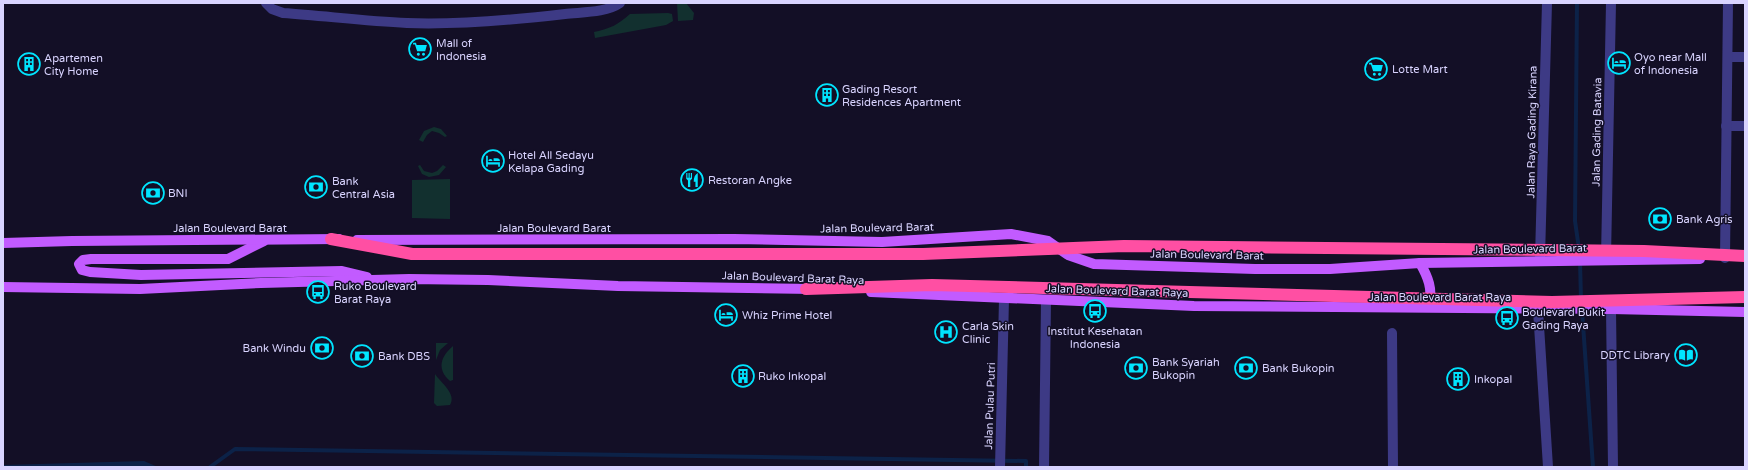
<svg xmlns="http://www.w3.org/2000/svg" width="1748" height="470" viewBox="0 0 1748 470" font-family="'Varela Round',sans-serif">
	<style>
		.green { fill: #12302f }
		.water { fill: #0c2248 }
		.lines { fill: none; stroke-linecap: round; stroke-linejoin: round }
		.stream { stroke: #0c2248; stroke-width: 4 }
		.minor { stroke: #3d3a85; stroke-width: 10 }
		.major { stroke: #c25bff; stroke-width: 10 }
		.highway { stroke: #ff4fa3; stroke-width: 12 }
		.labels { text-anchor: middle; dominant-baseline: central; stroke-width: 3; stroke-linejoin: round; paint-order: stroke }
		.poi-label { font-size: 11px; fill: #d9d4ff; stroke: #130f26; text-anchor: start }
		.street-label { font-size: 11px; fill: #d9d4ff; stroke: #130f26 }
	</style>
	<rect width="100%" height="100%" fill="#130f26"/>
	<!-- green -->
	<g class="green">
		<path d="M677 3H686L694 13 693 20 678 21Z"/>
		<path d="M668 13 672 14 673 21 666 25 595 38 594 32C610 29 619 24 630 14Z"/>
		<path d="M434 127 441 129 447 136 445 137 439 133 432 131 427 135 423 142 419 140 424 131Z"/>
		<path d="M420 165 424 171 432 173 437 171 443 165 446 167 439 175 429 177 422 174 418 166Z"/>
		<path d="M450 179V219L412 218V180Z"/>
		<path d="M436 343H448L440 350 436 360Z"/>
		<path d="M453 346V380L450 381C436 369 441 356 453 346Z"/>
		<path d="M435 374C441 383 457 394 450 405L437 406 434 403Z"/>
	</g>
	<!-- water -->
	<path class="water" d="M144 461 158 467H3V465Z"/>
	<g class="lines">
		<!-- stream -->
		<g class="stream">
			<path d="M1577 3 1575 221 1579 249"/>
			<path d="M1580 262 1581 299"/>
			<path d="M1582 310 1593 467"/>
			<path d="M210 467 235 449 1026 461V467"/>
		</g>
		<!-- minor -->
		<g class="minor">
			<path d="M266 3 272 9 283 13C325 16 366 21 407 23 459 25 513 20 565 14 582 12 606 13 620 3"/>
			<path d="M1728 57H1745"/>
			<path d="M1726 126H1745"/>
			<path d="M1540 257 1547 3"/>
			<path d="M1606 257 1611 3"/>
			<path d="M1725 258 1728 3"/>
			<path d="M1611 309 1613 467"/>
			<path d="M1538 310 1548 467"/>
			<path d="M1392 333 1393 467"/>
			<path d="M1000 467 1004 299"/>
			<path d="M1044 467 1046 300"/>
		</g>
		<!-- major -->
		<g class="major">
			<path d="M357 240 734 239 882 242 1011 234 1048 241 1068 255 1094 264 1255 269H1330L1420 263 1700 259"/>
			<path d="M264 241 228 259H91L83 260 79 264 82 270 90 272 141 275 342 271 367 277"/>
			<path d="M3 243 72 241 339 239"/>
			<path d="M1420 263C1428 277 1433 289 1429 305"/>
			<path d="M3 287 140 289 261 283 409 279 488 280 618 286 813 289"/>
			<path d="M871 292 1194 306 1611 309 1745 312"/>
		</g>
		<!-- highway -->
		<g class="highway">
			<path d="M331 239 412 254H923L1124 246 1644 251 1745 256"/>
			<path d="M806 289 932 285 1552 302 1745 297"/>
		</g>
	</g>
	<!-- icons -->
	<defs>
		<g id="supermarket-ring" transform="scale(1.15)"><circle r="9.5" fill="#130f26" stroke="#00e5ff" stroke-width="1.5"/><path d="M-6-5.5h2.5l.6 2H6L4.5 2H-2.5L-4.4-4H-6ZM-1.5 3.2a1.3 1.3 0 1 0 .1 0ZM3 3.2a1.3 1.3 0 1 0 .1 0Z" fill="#00e5ff"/></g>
		<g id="hotel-ring" transform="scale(1.15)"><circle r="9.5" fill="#130f26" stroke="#00e5ff" stroke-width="1.5"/><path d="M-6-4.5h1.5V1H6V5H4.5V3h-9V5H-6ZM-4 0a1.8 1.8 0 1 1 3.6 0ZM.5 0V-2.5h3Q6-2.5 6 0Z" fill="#00e5ff"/></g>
		<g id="building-ring" transform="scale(1.15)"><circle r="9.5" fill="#130f26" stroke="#00e5ff" stroke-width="1.5"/><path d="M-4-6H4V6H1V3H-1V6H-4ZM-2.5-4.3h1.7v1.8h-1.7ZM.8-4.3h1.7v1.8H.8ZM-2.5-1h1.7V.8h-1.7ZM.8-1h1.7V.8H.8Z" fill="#00e5ff"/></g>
		<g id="restaurant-ring" transform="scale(1.15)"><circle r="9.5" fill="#130f26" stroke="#00e5ff" stroke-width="1.5"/><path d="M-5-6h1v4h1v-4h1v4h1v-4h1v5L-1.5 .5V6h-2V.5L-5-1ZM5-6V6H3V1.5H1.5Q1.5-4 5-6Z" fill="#00e5ff"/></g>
		<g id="bank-ring" transform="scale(1.15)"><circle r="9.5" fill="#130f26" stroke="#00e5ff" stroke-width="1.5"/><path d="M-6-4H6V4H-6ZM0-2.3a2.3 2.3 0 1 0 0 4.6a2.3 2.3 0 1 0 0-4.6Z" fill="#00e5ff"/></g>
		<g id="bus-ring" transform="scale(1.15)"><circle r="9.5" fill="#130f26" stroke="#00e5ff" stroke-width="1.5"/><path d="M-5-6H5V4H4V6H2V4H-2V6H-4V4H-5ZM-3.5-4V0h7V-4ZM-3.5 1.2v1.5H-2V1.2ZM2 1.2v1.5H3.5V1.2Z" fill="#00e5ff"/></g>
		<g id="hospital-ring" transform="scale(1.15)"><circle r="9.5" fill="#130f26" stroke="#00e5ff" stroke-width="1.5"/><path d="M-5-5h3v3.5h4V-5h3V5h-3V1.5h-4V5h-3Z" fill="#00e5ff"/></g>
		<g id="library-ring" transform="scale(1.15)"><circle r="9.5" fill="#130f26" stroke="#00e5ff" stroke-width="1.5"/><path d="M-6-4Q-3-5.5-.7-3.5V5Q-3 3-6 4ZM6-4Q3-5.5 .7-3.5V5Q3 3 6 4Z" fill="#00e5ff"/></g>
	</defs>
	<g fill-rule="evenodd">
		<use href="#supermarket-ring" x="420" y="49"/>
		<use href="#hotel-ring" x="1619" y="63"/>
		<use href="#building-ring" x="29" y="64"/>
		<use href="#supermarket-ring" x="1376" y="69"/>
		<use href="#building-ring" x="827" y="95"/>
		<use href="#hotel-ring" x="493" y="161"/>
		<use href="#restaurant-ring" x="692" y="180"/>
		<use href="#bank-ring" x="316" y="187"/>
		<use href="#bank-ring" x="153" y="193"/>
		<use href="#bank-ring" x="1660" y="219"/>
		<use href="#bus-ring" x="318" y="292"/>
		<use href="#bus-ring" x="1095" y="311"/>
		<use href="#hotel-ring" x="726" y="315"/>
		<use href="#bus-ring" x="1507" y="318"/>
		<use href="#hospital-ring" x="946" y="332"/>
		<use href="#bank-ring" x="322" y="348"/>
		<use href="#library-ring" x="1686" y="355"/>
		<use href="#bank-ring" x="362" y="356"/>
		<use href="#bank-ring" x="1136" y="368"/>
		<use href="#bank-ring" x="1246" y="368"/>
		<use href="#building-ring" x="743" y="376"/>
		<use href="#building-ring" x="1458" y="379"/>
	</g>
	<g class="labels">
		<!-- poi labels -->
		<g class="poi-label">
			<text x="436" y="43">Mall of<tspan x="436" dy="13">Indonesia</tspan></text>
			<text x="1634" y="57">Oyo near Mall<tspan x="1634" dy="13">of Indonesia</tspan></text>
			<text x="44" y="58">Apartemen<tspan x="44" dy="13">City Home</tspan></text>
			<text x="1392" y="69">Lotte Mart</text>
			<text x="842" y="89">Gading Resort<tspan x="842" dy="13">Residences Apartment</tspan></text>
			<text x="508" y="155">Hotel All Sedayu<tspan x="508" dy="13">Kelapa Gading</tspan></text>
			<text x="708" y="180">Restoran Angke</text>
			<text x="332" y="181">Bank<tspan x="332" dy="13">Central Asia</tspan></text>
			<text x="168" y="193">BNI</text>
			<text x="1676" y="219">Bank Agris</text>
			<text x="334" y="286">Ruko Boulevard<tspan x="334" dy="13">Barat Raya</tspan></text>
			<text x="1522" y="312">Boulevard Bukit<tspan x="1522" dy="13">Gading Raya</tspan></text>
			<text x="742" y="315">Whiz Prime Hotel</text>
			<text x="962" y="326">Carla Skin<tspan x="962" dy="13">Clinic</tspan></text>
			<text x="1095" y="331" text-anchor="middle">Institut Kesehatan<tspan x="1095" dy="13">Indonesia</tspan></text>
			<text x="306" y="348" text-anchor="end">Bank Windu</text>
			<text x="1670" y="355" text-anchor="end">DDTC Library</text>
			<text x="378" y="356">Bank DBS</text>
			<text x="1152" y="362">Bank Syariah<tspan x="1152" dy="13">Bukopin</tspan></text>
			<text x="1262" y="368">Bank Bukopin</text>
			<text x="758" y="376">Ruko Inkopal</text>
			<text x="1474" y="379">Inkopal</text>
		</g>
		<!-- street labels -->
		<g class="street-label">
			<text transform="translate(1532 132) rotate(-89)">Jalan Raya Gading Kirana</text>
			<text transform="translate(1597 132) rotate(-89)">Jalan Gading Batavia</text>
			<text x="230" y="228">Jalan Boulevard Barat</text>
			<text x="554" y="228">Jalan Boulevard Barat</text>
			<text transform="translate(877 228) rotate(-1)">Jalan Boulevard Barat</text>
			<text transform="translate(1530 249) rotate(-1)">Jalan Boulevard Barat</text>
			<text transform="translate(1207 255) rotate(1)">Jalan Boulevard Barat</text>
			<text transform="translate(793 278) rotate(2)">Jalan Boulevard Barat Raya</text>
			<text transform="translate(1117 291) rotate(2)">Jalan Boulevard Barat Raya</text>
			<text x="1440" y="297">Jalan Boulevard Barat Raya</text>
			<text transform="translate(990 406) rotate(-88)">Jalan Pulau Putri</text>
		</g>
	</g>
	<!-- border -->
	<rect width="1748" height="470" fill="none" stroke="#d9d4ff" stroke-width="8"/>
</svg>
